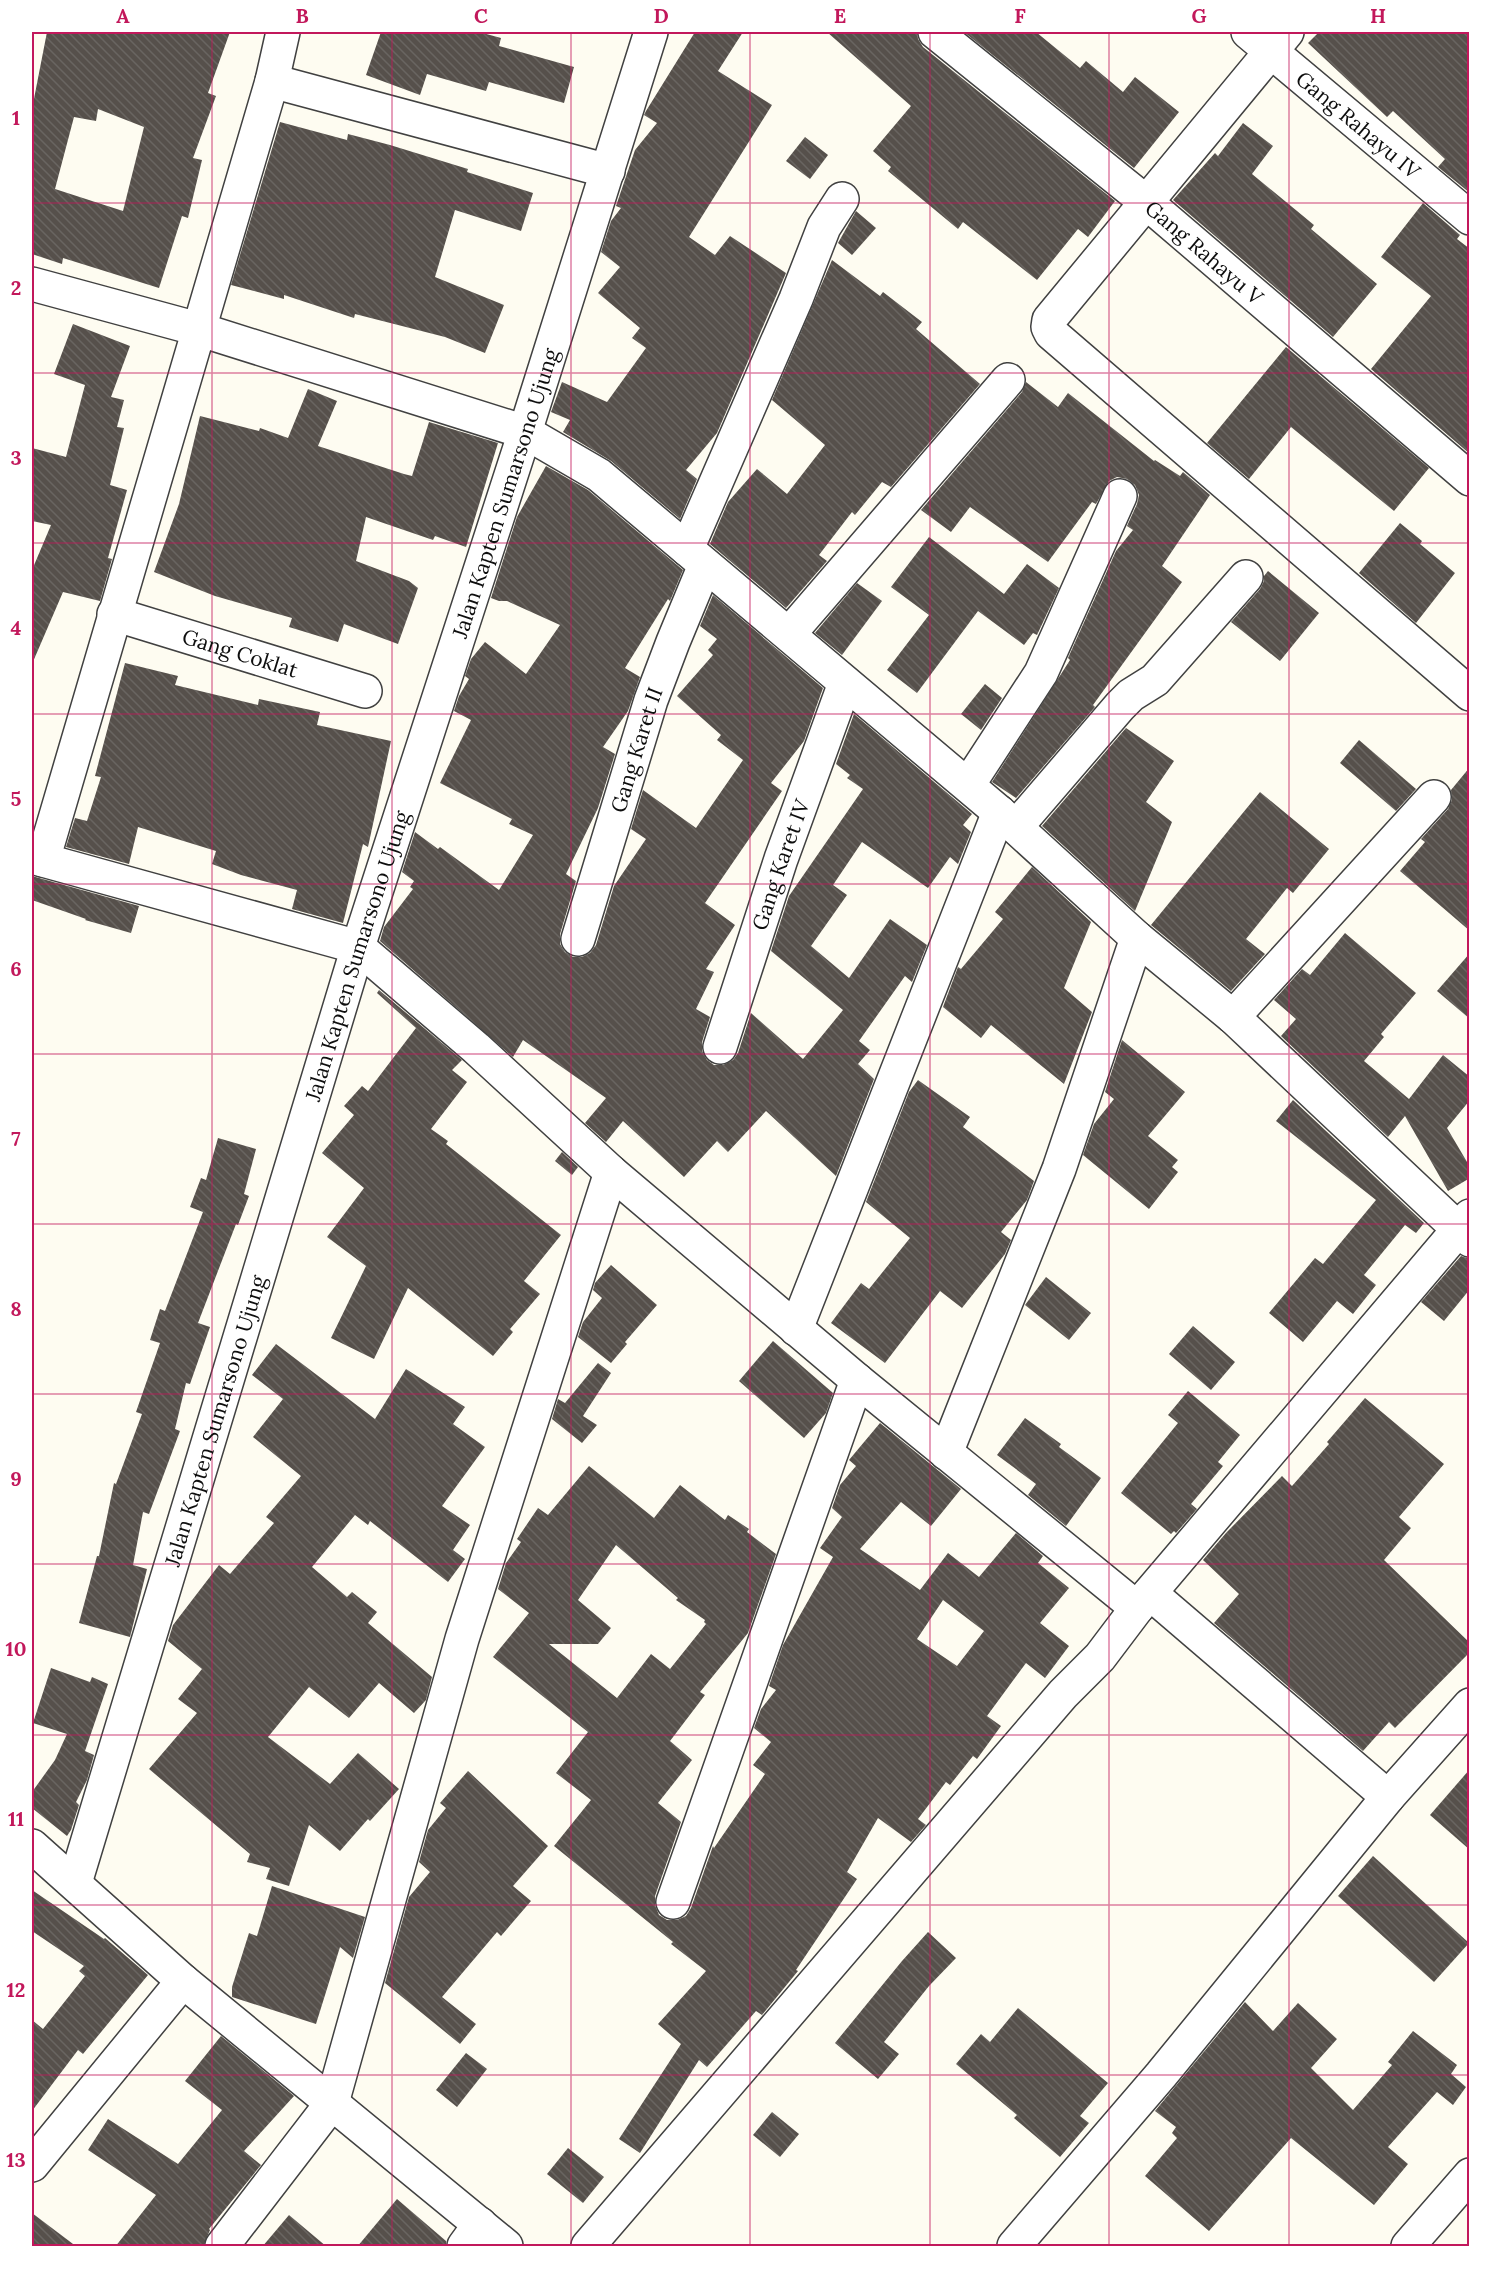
<svg xmlns="http://www.w3.org/2000/svg" width="1501" height="2278" viewBox="0 0 1501 2278" font-family="Lora,serif">
	<style>
		.building { fill: url(#building-back-hatch); fill-rule: evenodd }
		.lines { fill: none; stroke-linecap: round; stroke-linejoin: round }
		.minor-casing { stroke: #414141; stroke-width: 36 }
		.minor { stroke: #fff; stroke-width: 33 }
		.grid { fill: none; stroke: #c2185b; stroke-width: 1.5; stroke-opacity: 0.55 }
		.labels { text-anchor: middle; dominant-baseline: central; stroke-width: 6; stroke-linejoin: round; paint-order: stroke }
		.street-label { font-size: 21px; fill: #0e0e0e; stroke: #fff }
		.neatline { fill: none; stroke: #c2185b; stroke-width: 2 }
		.grid-label { font-size: 20px; text-anchor: middle; font-weight: bold; fill: #c2185b }
	</style>
	<defs>
		<pattern id="building-back-hatch" width="6" height="6" patternUnits="userSpaceOnUse" patternTransform="scale(1.5)"><rect width="6" height="6" fill="#56504b"/><path d="M-1 5l2 2M0 0l6 6M5-1l2 2" fill="none" stroke="#696561"/></pattern>
	</defs>
	<rect width="100%" height="100%" fill="#fefcf1"/>
	<!-- building -->
	<g class="building">
		<path d="M47 32H230L208 93 216 96 193 158 202 160 188 218 182 216 159 288 63 258 62 264 32 254V109ZM98 109 144 127 123 211 55 189 74 117 96 121Z"/>
		<path d="M381 32H479L501 38 499 46 574 67 564 103 489 82 486 91 427 74 420 95 366 75Z"/>
		<path d="M695 32H743L718 71 772 105 689 237 715 255 730 236 786 273 717 433 686 470 697 479 680 519 611 461 563 432 570 420 551 412 562 382 607 402 646 348 632 338 640 328 598 293 620 267 601 252 611 221 621 208 616 206 635 150 657 123 644 115 646 111Z"/>
		<path d="M827 32H917L918 39 923 47 1115 201 1088 237 1078 229 1037 280 963 222 958 229 888 171 891 167 873 151 911 106Z"/>
		<path d="M964 32H1036L1080 68 1086 61 1123 92 1135 77 1179 112 1134 168Z"/>
		<path d="M1319 32H1470V193L1438 167 1445 159 1393 111 1387 117 1308 43Z"/>
		<path d="M280 122 347 140 348 134 390 145 468 169 467 172 533 193 521 231 455 210 435 277 504 305 485 353 445 337 355 314 354 318 284 295V299L231 285Z"/>
		<path d="M1243 123 1273 146 1252 174 1314 225 1311 229 1377 284 1333 337 1173 200 1215 153 1218 156Z"/>
		<path d="M805 137 828 155 810 179 786 161Z"/>
		<path d="M1423 203 1460 235 1457 239 1470 249V454L1371 369 1431 296 1381 257Z"/>
		<path d="M856 211 876 228 852 255 838 243Z"/>
		<path d="M832 260 880 296 883 292 922 322 916 329 980 384 891 487 882 482 855 515 852 512 819 555 827 561 786 608 710 544 728 502 757 469 787 494 825 445 772 400Z"/>
		<path d="M73 324 130 346 111 397 124 400 117 427 124 428 110 485 127 490 108 558 112 559 100 601 63 592 32 664V570L51 525 32 521V448L66 457 85 385 54 374Z"/>
		<path d="M1286 347 1429 468 1394 511 1291 427 1249 479 1207 443Z"/>
		<path d="M1026 382 1058 407 1068 393 1154 461 1155 460 1180 476 1183 472 1210 495 1162 566 1182 582 1093 705 1095 707 1016 798 992 782 1070 660 1068 658 1116 551 1133 530 1127 526 1137 504 1139 495 1135 485 1127 479 1117 477 1109 481 1096 504 1092 502 1048 562 970 507 951 532 921 510 1022 392Z"/>
		<path d="M308 389 337 401 318 446 404 474 412 476 429 422 498 443 466 547 435 536 433 540 366 517 356 561 409 581 418 588 398 644 344 624 338 642 289 627 292 618 215 596 154 572 179 504 200 416 259 431 260 428 288 438Z"/>
		<path d="M546 466 588 490 683 570 670 601 668 599 625 668 640 677 628 711 603 747 615 754 598 808 566 874 576 881 560 934V944L565 952 573 957H582L590 953 596 945 614 886 646 839 631 829 643 790 696 828 743 760 717 740 721 735 677 696 713 655 708 650 717 639 700 626 713 595 823 688 804 741 771 783 782 791 705 903 735 925 706 969 714 972 696 1009 710 1017 702 1042V1051L707 1060 714 1065H723L733 1060 738 1053 751 1013 803 1059 843 1010 771 951 789 896 863 789 847 778 850 775 836 764 854 714 972 814 963 825 971 832 958 864 950 857 928 888 862 842 833 885 847 895 811 946 849 978 890 919 927 945 912 982 905 976 859 1041 870 1050 858 1064 874 1079 836 1176 766 1111 728 1152 717 1141 684 1177 623 1121 606 1142 585 1123 606 1098 523 1040 513 1057 380 941 384 927 413 889 410 887 414 881 402 872 415 832 438 849 440 847 499 890 533 835 509 824 512 819 440 783 471 720 454 711 459 696 469 679 465 676 471 659 485 642 526 674 560 625 507 601H499L491 598 517 517Z"/>
		<path d="M1400 523 1422 541 1420 544 1455 573 1416 623 1359 573Z"/>
		<path d="M929 537 1004 594 1027 564 1059 588 1037 635 1033 633 1024 645 978 611 917 693 887 670 929 615 891 587Z"/>
		<path d="M1268 571 1319 613 1280 661 1231 622 1260 589 1264 581V576Z"/>
		<path d="M857 583 882 601 842 655 815 633Z"/>
		<path d="M125 663 178 676 175 685 258 705 259 699 320 712 317 725 391 741 368 847 363 844 343 923 292 909 297 890 241 875 212 864 216 851 138 827 129 864 66 847 75 818 87 821 101 777 95 776Z"/>
		<path d="M985 684 1002 698 981 730 961 714Z"/>
		<path d="M1126 728 1174 761 1146 802 1172 822 1135 911 1042 826Z"/>
		<path d="M1359 740 1416 789 1396 811 1340 763Z"/>
		<path d="M1470 767V931L1400 871 1425 842 1421 839 1448 809 1452 800 1451 790Z"/>
		<path d="M1260 792 1329 849 1293 893 1287 888 1246 939 1265 954 1231 991 1151 925Z"/>
		<path d="M1032 867 1091 922 1064 988 1092 1012 1064 1084 991 1025 981 1038 943 1007 958 967 961 969 1003 919 995 912Z"/>
		<path d="M32 876 139 906 131 933 85 920 86 919 32 900Z"/>
		<path d="M1345 933 1416 993 1381 1034 1384 1037 1364 1061 1409 1099 1443 1055 1470 1077V1100L1447 1128 1470 1167V1178L1448 1191 1405 1116 1388 1137 1281 1036 1296 1019 1274 1000 1302 969 1310 975Z"/>
		<path d="M1470 953V1019L1437 991Z"/>
		<path d="M379 990 462 1060 452 1070 467 1082 431 1129 448 1141 446 1144 561 1235 524 1281 540 1294 510 1329 513 1332 493 1356 408 1288 374 1359 331 1338 366 1266 327 1237 364 1188 322 1153 354 1115 344 1106 362 1086 368 1091 416 1028 377 993Z"/>
		<path d="M1122 1040 1185 1092 1148 1136 1178 1160 1172 1167 1178 1172 1149 1209 1083 1155 1094 1124 1114 1099 1105 1092Z"/>
		<path d="M918 1080 970 1117 963 1127 1034 1181 1027 1200 1001 1232 1011 1240 1005 1254 962 1308 940 1291 885 1363 831 1323 861 1283 869 1289 910 1238 866 1202 909 1092Z"/>
		<path d="M1293 1100 1424 1223 1416 1233 1405 1225 1364 1275 1376 1285 1353 1314 1337 1301 1303 1342 1269 1313 1315 1258 1323 1264 1376 1200 1276 1121Z"/>
		<path d="M218 1138 256 1149 244 1194 249 1196 238 1225 236 1224 198 1323 210 1327 190 1384 186 1383 175 1429 180 1431 149 1514 143 1512 133 1565 147 1569 130 1637 79 1623 97 1556H99L114 1483 116 1484 142 1414 136 1412 160 1343 150 1340 160 1309 165 1311 203 1212 190 1207 201 1178 206 1180Z"/>
		<path d="M562 1152 578 1167 572 1175 555 1161Z"/>
		<path d="M1461 1256 1470 1259V1289L1444 1321 1421 1302Z"/>
		<path d="M611 1265 657 1305 625 1342 627 1344 611 1363 578 1337 583 1322 602 1298 593 1290 595 1283Z"/>
		<path d="M1046 1277 1091 1313 1069 1340 1025 1305Z"/>
		<path d="M1193 1326 1235 1362 1211 1390 1169 1354Z"/>
		<path d="M773 1341 833 1393 826 1413 804 1438 739 1381Z"/>
		<path d="M276 1344 375 1419 406 1369 465 1407 453 1424 485 1447 442 1506 470 1525 453 1550 465 1559 448 1582 370 1521 368 1525 355 1515 312 1567 347 1597 352 1592 377 1612 368 1623 432 1677 426 1700 414 1713 379 1683 349 1718 309 1687 268 1737 330 1784 358 1753 399 1789 370 1821 368 1819 340 1851 309 1825 289 1886 266 1879 270 1868 247 1862 250 1854 149 1769 197 1713 178 1699 202 1669 168 1641 173 1625 219 1565 230 1574 274 1523 266 1517 301 1476 253 1437 283 1399 252 1375Z"/>
		<path d="M598 1363 611 1373 583 1416 597 1425 582 1443 552 1419 558 1399 565 1403Z"/>
		<path d="M1188 1391 1240 1435 1218 1462 1223 1466 1191 1504 1197 1509 1176 1533 1174 1531 1171 1534 1121 1493 1178 1423 1168 1415Z"/>
		<path d="M1365 1398 1444 1464 1399 1517 1411 1528 1384 1560 1470 1643V1652L1395 1728 1389 1722 1363 1751 1214 1623 1239 1594 1203 1560 1226 1533 1282 1476 1292 1486 1329 1444 1327 1442Z"/>
		<path d="M1025 1418 1061 1444 1059 1447 1101 1478 1066 1526 1028 1495 1036 1484 997 1455Z"/>
		<path d="M880 1423 961 1489 931 1526 901 1502 860 1549 920 1590 948 1553 979 1577 1016 1533 1043 1556 1038 1563 1069 1588 1040 1623 1069 1646 1045 1678 1026 1663 987 1716 1001 1726 977 1759 973 1756 950 1785 946 1782 918 1819 926 1825 911 1842 878 1818 847 1872 857 1879 796 1970 798 1971 762 2015 756 2011 707 2067 699 2060 640 2153 619 2139 681 2044 658 2024 706 1971 671 1944 673 1942 554 1846 591 1800 556 1773 588 1732 493 1657 529 1613 498 1589 506 1563 521 1542 517 1539 538 1508 548 1515 589 1466 654 1518 680 1485 725 1520 728 1515 749 1529 747 1532 776 1554 748 1633 700 1692 705 1695 670 1741 692 1760 658 1803 681 1822 655 1896V1905L659 1915 667 1920H677L686 1916 691 1908 713 1846 714 1848 765 1774 753 1765 771 1742 754 1728 761 1709 776 1690 769 1686 783 1645 833 1557 820 1548 842 1517 832 1508 840 1485 856 1466 849 1460ZM616 1545 678 1598 676 1600 705 1620 704 1622 706 1624 670 1669 651 1654 617 1698 549 1644H598L611 1628 578 1600ZM943 1600 984 1631 957 1666 917 1639Z"/>
		<path d="M51 1668 90 1682 92 1677 108 1684 85 1751 94 1755 87 1780 76 1802 79 1805 71 1830 67 1836 32 1808V1792L55 1760 67 1734 33 1723Z"/>
		<path d="M1470 1769V1850L1430 1815Z"/>
		<path d="M468 1771 548 1846 513 1886 531 1901 501 1936 497 1932 442 1997 476 2024 460 2044 385 1983 409 1897 430 1872 419 1862 428 1830 446 1808 440 1803Z"/>
		<path d="M1373 1856 1469 1943 1434 1982 1338 1896Z"/>
		<path d="M272 1886 365 1917 353 1958 340 1947 316 2024 232 1997V1987L249 1933 257 1936Z"/>
		<path d="M32 1890 104 1939 105 1938 148 1975 83 2054 78 2050 32 2111V2020L43 2029 85 1976 79 1971 84 1966 32 1931Z"/>
		<path d="M928 1932 956 1958 929 1986 884 2042 899 2054 878 2079 835 2043 902 1961Z"/>
		<path d="M1245 2002 1273 2031 1298 2003 1337 2039 1311 2068 1353 2110 1392 2065 1388 2062 1413 2031 1457 2065 1451 2074 1466 2087 1453 2105 1437 2092 1388 2147 1408 2164 1374 2205 1291 2138 1209 2231 1145 2176 1177 2138 1172 2133 1176 2127 1155 2111Z"/>
		<path d="M1018 2008 1108 2083 1080 2116 1089 2123 1060 2157 1014 2118 1017 2115 956 2064 981 2034 990 2042Z"/>
		<path d="M221 2036 294 2096 244 2151 261 2165 209 2229 210 2230 203 2247H115L156 2195 88 2150 108 2119 178 2164 222 2110 185 2081Z"/>
		<path d="M466 2053 487 2069 457 2107 436 2090Z"/>
		<path d="M772 2112 799 2134 780 2157 753 2135Z"/>
		<path d="M568 2148 604 2177 583 2203 547 2174Z"/>
		<path d="M397 2199 446 2241V2247H357Z"/>
		<path d="M32 2213 77 2247H32Z"/>
		<path d="M289 2215 327 2247H262Z"/>
	</g>
	<g class="lines">
		<!-- minor casing -->
		<g class="minor-casing">
			<g id="minor">
				<path id="s1" d="M935 32 1146 202 1470 479"/>
				<path id="s2" d="M1248 32 1470 218"/>
				<path d="M1287 32 1049 320 1048 327 1051 333 1470 694"/>
				<path d="M272 81 608 171"/>
				<path d="M32 284 198 329 525 432 599 475 999 812 1137 938 1233 1017 1470 1240"/>
				<path d="M687 549 796 299 824 227 842 199"/>
				<path id="s3" d="M114 614 365 691"/>
				<path d="M789 634 1008 380"/>
				<path d="M968 785 1041 673 1120 496"/>
				<path d="M1016 827 1120 706 1131 695 1155 680 1246 577"/>
				<path d="M32 857 358 947 476 1048 611 1172 857 1380 1137 1608"/>
				<path d="M43 860 272 81 283 32"/>
				<path id="s4" d="M578 939 651 700 673 642 705 565"/>
				<path d="M1233 1017 1434 797"/>
				<path id="s5" d="M720 1047 781 859 845 683"/>
				<path d="M796 1329 999 812"/>
				<path d="M946 1453 1059 1169 1137 938"/>
				<path d="M1150 1593 1388 1797"/>
				<path d="M32 1846 183 1981 506 2246"/>
				<path id="s6" d="M75 1883 358 947 525 432 651 32"/>
				<path d="M673 1902 857 1380"/>
				<path d="M32 2165 183 1981"/>
				<path d="M222 2246 332 2103 462 1639 611 1172"/>
				<path d="M464 2246 480 2224"/>
				<path d="M588 2246 1063 1694 1100 1657 1137 1608 1470 1216"/>
				<path d="M1014 2246 1161 2075 1388 1797 1470 1705"/>
				<path d="M1408 2246 1470 2175"/>
			</g>
		</g>
		<!-- minor -->
		<use href="#minor" class="minor"/>
	</g>
	<!-- grid -->
	<path class="grid" d="M212 32V2246M392 32V2246M571 32V2246M750 32V2246M930 32V2246M1109 32V2246M1289 32V2246M32 203H1470M32 373H1470M32 543H1470M32 714H1470M32 884H1470M32 1054H1470M32 1224H1470M32 1394H1470M32 1564H1470M32 1735H1470M32 1905H1470M32 2075H1470"/>
	<g class="labels">
		<!-- street labels -->
		<g class="street-label">
			<text stroke="none"><textPath href="#s2" startOffset="144">Gang Rahayu IV</textPath></text>
			<text stroke="none"><textPath href="#s1" startOffset="348">Gang Rahayu V</textPath></text>
			<text stroke="none"><textPath href="#s6" startOffset="1455">Jalan Kapten Sumarsono Ujung</textPath></text>
			<text stroke="none"><textPath href="#s3" startOffset="132">Gang Coklat</textPath></text>
			<text stroke="none"><textPath href="#s4" startOffset="198">Gang Karet II</textPath></text>
			<text stroke="none"><textPath href="#s5" startOffset="192">Gang Karet IV</textPath></text>
			<text stroke="none"><textPath href="#s6" startOffset="969">Jalan Kapten Sumarsono Ujung</textPath></text>
			<text stroke="none"><textPath href="#s6" startOffset="483">Jalan Kapten Sumarsono Ujung</textPath></text>
		</g>
	</g>
	<!-- border -->
	<rect width="1501" height="2278" fill="none" stroke="#ffffff" stroke-width="66"/>
	<rect x="33" y="33" width="1435" height="2212" class="neatline"/>
	<g class="grid-label">
		<text x="123" y="23">A</text>
		<text x="302" y="23">B</text>
		<text x="481" y="23">C</text>
		<text x="661" y="23">D</text>
		<text x="840" y="23">E</text>
		<text x="1020" y="23">F</text>
		<text x="1199" y="23">G</text>
		<text x="1378" y="23">H</text>
		<text x="16" y="125">1</text>
		<text x="16" y="295">2</text>
		<text x="16" y="465">3</text>
		<text x="16" y="635">4</text>
		<text x="16" y="806">5</text>
		<text x="16" y="976">6</text>
		<text x="16" y="1146">7</text>
		<text x="16" y="1316">8</text>
		<text x="16" y="1486">9</text>
		<text x="16" y="1656">10</text>
		<text x="16" y="1826">11</text>
		<text x="16" y="1997">12</text>
		<text x="16" y="2167">13</text>
	</g>
</svg>
